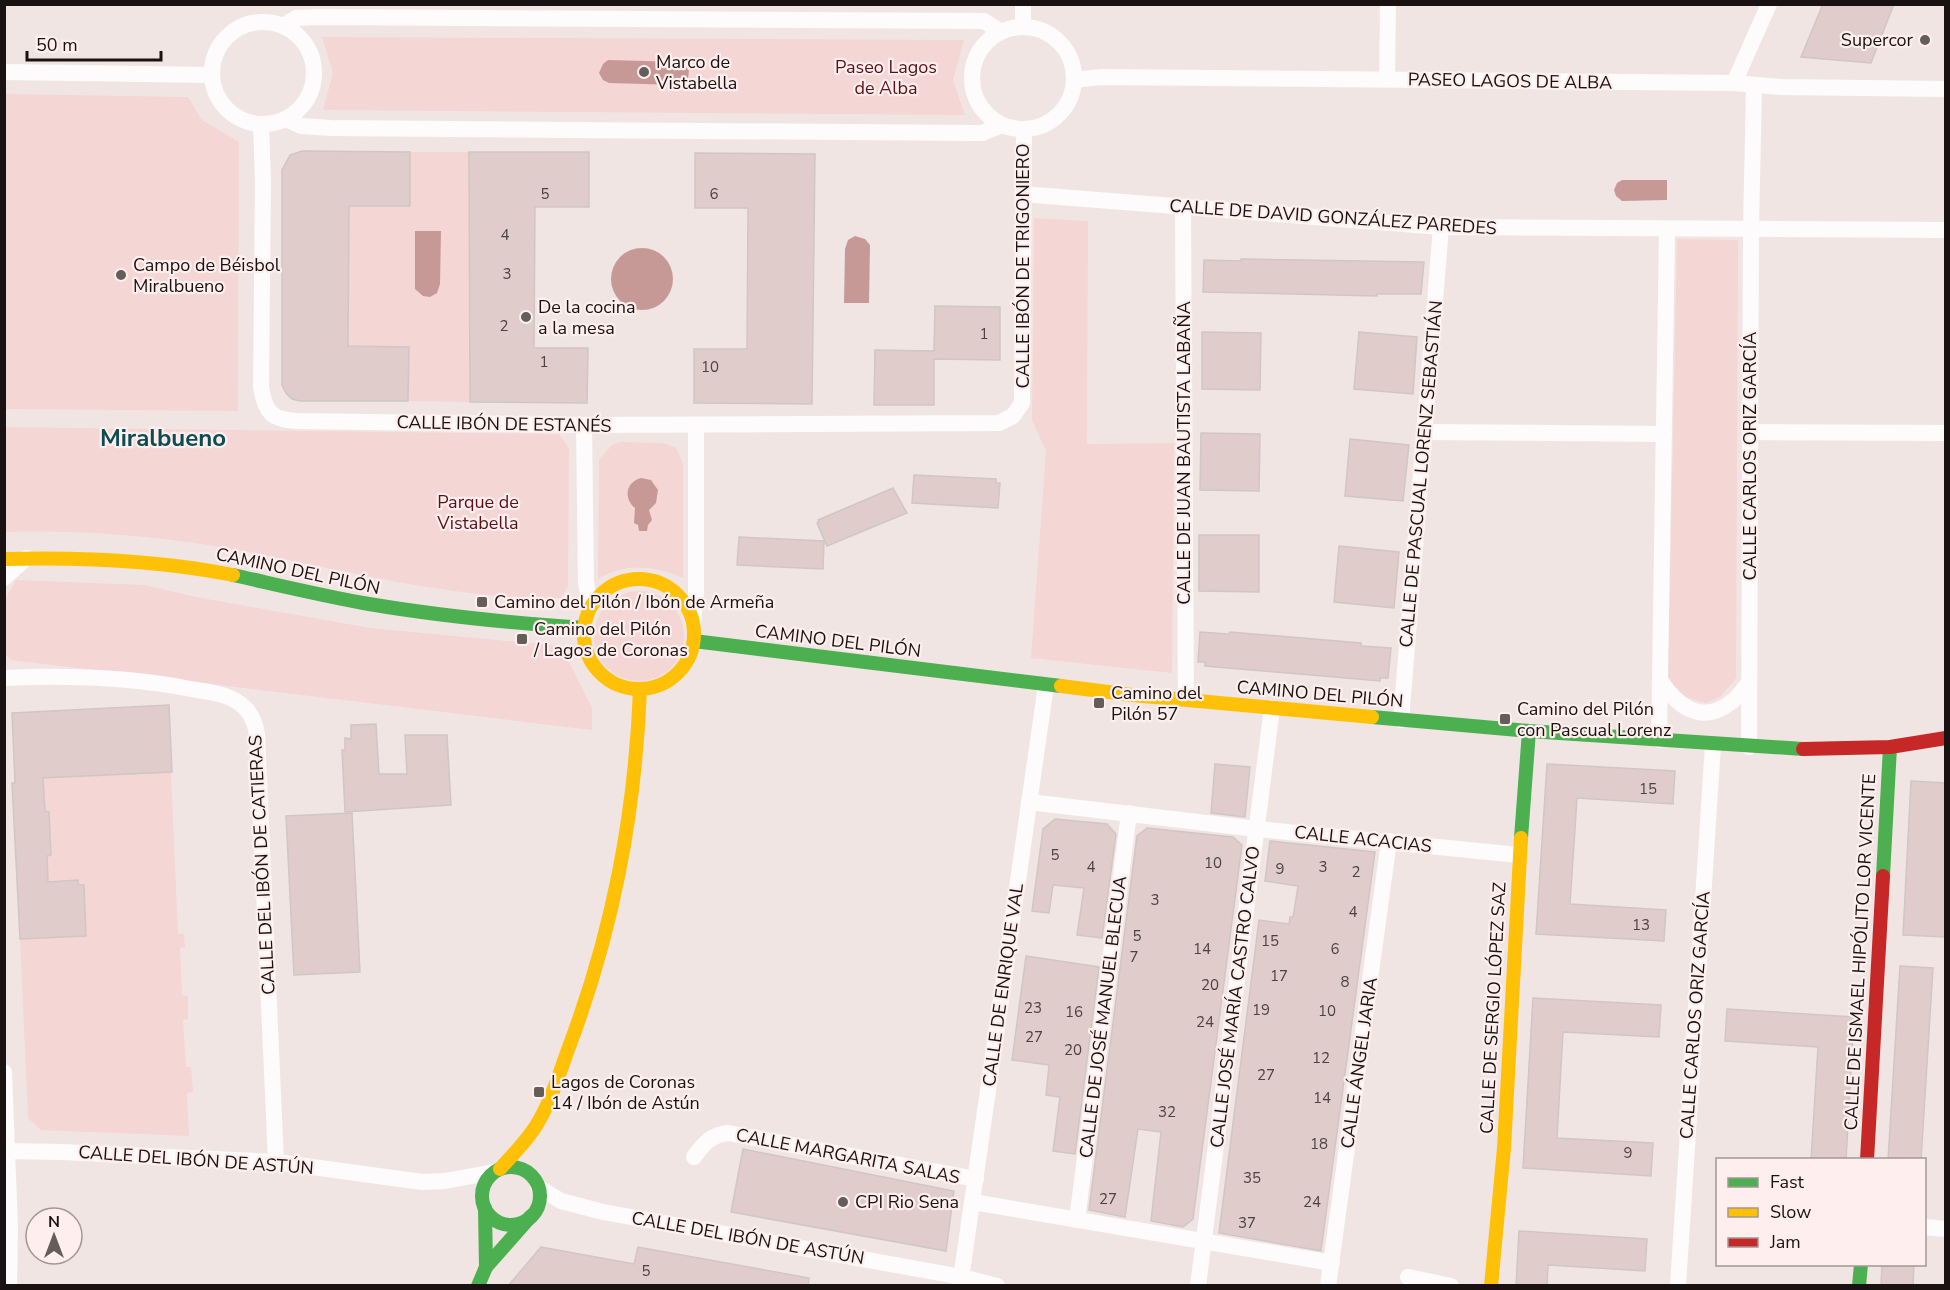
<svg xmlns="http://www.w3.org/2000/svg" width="1950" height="1290" viewBox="0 0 1950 1290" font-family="'Nunito Sans',sans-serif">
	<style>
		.green { fill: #f4d6d4 }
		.water { fill: #c79996 }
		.building { fill: #dfcccb; stroke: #d0c6c6; stroke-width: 1.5 }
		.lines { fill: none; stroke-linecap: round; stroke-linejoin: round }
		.street { stroke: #fdfbfb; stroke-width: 16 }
		.fast { stroke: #4caf50; stroke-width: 14 }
		.slow { stroke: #ffc107; stroke-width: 14 }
		.jam { stroke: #c62828; stroke-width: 14 }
		.poi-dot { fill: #655c5c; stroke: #feefee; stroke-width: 2 }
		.labels { text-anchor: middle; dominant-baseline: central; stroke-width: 4.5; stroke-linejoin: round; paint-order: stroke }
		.number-label { font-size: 15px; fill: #4d4242 }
		.poi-label { font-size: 18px; fill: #1a1212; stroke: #feefee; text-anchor: start }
		.park-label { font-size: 18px; fill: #5b1115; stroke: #feefee }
		.street-label { font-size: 18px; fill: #1a1212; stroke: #feefee }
		.district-label { font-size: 24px; font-weight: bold; fill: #0d4c51; stroke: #feefee }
	</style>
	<rect width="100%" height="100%" fill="#f1e5e4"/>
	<!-- green -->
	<g class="green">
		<path d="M322 37 964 40 953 80 965 115 323 110 333 73Z"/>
		<path d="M5 94 188 97 202 120 239 142 238 411 5 409Z"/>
		<path d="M410 152H469L470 402 408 401V347L348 346 349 206H409Z"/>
		<path d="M1034 218 1088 221 1087 444 1174 443 1172 673 1031 658 1046 451 1032 420Z"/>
		<path d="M1677 239 1738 240 1736 678 1721 696 1706 703 1683 696 1668 679Z"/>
		<path d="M4 427 559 434 569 448 568 586 561 598C444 600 329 565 214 546 144 535 75 530 5 532Z"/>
		<path d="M621 442 664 443 676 448 683 463V578C653 565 626 563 598 579L599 460 613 444Z"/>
		<path d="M16 580 145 585 196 597 370 628 561 646 592 708V730L11 660 5 654V599Z"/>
		<circle cx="639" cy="636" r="45"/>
		<path d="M171 772 178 934H184L185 947 180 948 182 995 188 996V1019L183 1020 186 1067H191L193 1092 187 1093 189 1136 41 1130 28 1118 20 939 86 936 84 885H78V881L44 899 48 876 47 856 51 855 49 812 45 811 44 791 39 779Z"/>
	</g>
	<!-- water -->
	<g class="water">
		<path d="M608 60 682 62 689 71 688 78 679 85 609 83 603 80 599 73 603 64Z"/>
		<path d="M1622 180H1667V200L1622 201 1616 196 1614 190 1617 183Z"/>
		<path d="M415 231H441L440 284 437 293 430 297 423 296 415 289Z"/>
		<path d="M855 236 865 239 870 245 869 303H844L845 249 848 240Z"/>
		<circle cx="642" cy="279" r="31"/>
		<path d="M641 478 651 480 658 490 656 503 649 510 652 520 648 525 647 531H639L638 525 634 523 635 508C623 498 626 482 641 478Z"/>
	</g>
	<!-- building -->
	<g class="building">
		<path d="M1823 4H1894L1871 63 1801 57Z"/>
		<path d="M302 151 410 152V206H349L348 346 409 347 408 401H300L292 399 286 393 282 385V170L290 155Z"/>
		<path d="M469 152H589V207H535L534 348H588L587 403 470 402Z"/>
		<path d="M695 153 815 154 812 404 694 403V349H747L748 208H695Z"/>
		<path d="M1241 259 1424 262 1421 294H1377V296L1203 292 1204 260 1241 261Z"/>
		<path d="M935 306 1000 307V360L934 359V405H874L875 350 934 351Z"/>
		<path d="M1202 332 1261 333 1260 390 1202 389Z"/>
		<path d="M1359 332 1417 337 1413 394 1354 389Z"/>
		<path d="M1201 433 1260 434 1259 491 1200 490Z"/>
		<path d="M1350 439 1409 445 1403 501 1345 496Z"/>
		<path d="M914 475 996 479V483H1000L998 508 912 503Z"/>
		<path d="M893 488 907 513 827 546 817 523 819 522 818 520Z"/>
		<path d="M1199 535H1259V592L1199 591Z"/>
		<path d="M739 537 824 541 823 569 737 565Z"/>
		<path d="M1339 546 1399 552 1394 608 1334 602Z"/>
		<path d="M1200 632 1229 634 1230 632 1361 643V646L1391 648 1388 678H1380V681L1205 666V662H1198Z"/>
		<path d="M169 705 172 772 43 778 45 811 49 812 51 855 47 856 48 882 78 880V885H84L86 936 20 939 12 783H15L12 713Z"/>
		<path d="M376 724 379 774H407L405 735H447L451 805 345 812 342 750H345V738L351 739V725Z"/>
		<path d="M1215 764 1250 767 1245 817 1211 813Z"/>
		<path d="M1547 764 1675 771 1673 804 1577 798 1570 904 1666 910 1664 941 1536 934Z"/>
		<path d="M1911 781 1946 783V937L1903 935Z"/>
		<path d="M352 813 360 972 294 975 286 816Z"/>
		<path d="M1055 819 1107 824 1116 834 1102 938 1077 935 1084 888 1053 885 1049 913 1032 911 1043 829Z"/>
		<path d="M1147 828 1233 837 1242 845 1193 1219 1183 1227 1151 1221 1161 1132 1138 1129 1125 1217 1089 1210 1137 836Z"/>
		<path d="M1270 841 1375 852 1321 1251 1219 1233 1259 920 1289 924 1290 917H1293L1298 886 1265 881Z"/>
		<path d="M1026 956 1099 967 1075 1154 1053 1151 1060 1097 1046 1095 1049 1065 1012 1060Z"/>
		<path d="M1900 966 1933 968 1921 1160H1888Z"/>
		<path d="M1533 998 1661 1005 1659 1037 1563 1032 1557 1138 1653 1143 1651 1176 1523 1168Z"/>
		<path d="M1727 1009 1854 1017 1846 1160H1811L1818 1047 1725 1041Z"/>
		<path d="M743 1149 954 1191 946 1251 731 1212Z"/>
		<path d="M1519 1231 1647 1239 1645 1271 1548 1265 1547 1286H1516Z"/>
		<path d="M541 1247 634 1264 638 1247 809 1278 808 1286H508Z"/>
		<path d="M1882 1264H1914L1913 1286H1881Z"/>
	</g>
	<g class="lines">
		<!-- street -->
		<g class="street">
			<circle cx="263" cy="73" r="51"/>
			<path d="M283 26 296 18 318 17 984 21 1001 32"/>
			<path d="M1023 27V4"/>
			<circle cx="1023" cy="78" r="51"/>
			<path d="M4 72 211 75"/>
			<path d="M1387 79 1388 4"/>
			<path d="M1074 80 1101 77 1734 83 1781 87 1946 89"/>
			<path d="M1734 83 1769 4"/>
			<path d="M286 119 301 126 331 128 970 133H982L1002 125"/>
			<path d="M261 124 263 181 261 387C265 412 271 420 298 421L584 425 999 423 1013 416 1022 403 1024 129"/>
			<path d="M1022 194 1441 227 1946 230"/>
			<path d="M1183 208 1186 699"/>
			<path d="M584 425 586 583 591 607"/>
			<path d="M1424 432 1664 434"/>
			<path d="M1750 432 1946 433"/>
			<path d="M4 578 26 558"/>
			<path d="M693 623 696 593V425"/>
			<path d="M4 678C68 675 129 677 191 689 207 692 226 693 239 703 250 710 255 722 257 734L276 1162"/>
			<path d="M1660 680C1677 706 1701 725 1730 703 1738 698 1743 690 1749 682"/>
			<path d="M1401 720 1441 227"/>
			<path d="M1659 740 1667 230"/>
			<path d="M1749 747 1751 230 1754 85"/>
			<path d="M1029 802 1257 829 1519 855"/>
			<path d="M4 1072 10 1228 9 1286"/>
			<path d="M4 1151 62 1152 276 1162 422 1182 445 1181 494 1172"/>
			<path d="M694 1157C704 1143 711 1135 728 1133L976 1179"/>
			<path d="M538 1187 561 1201 603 1212 962 1277 997 1286"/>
			<path d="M973 1202 1332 1263"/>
			<path d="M1077 1220 1129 813"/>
			<path d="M1924 1227 1946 1229"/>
			<path d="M1408 1277 1451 1286"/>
			<path d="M960 1286 1046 685"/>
			<path d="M1198 1286 1272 708"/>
			<path d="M1328 1286 1389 841"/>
			<path d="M1678 1286 1713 745"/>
		</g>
		<!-- fast -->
		<g class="fast">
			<path d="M233 575C278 585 323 596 369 604 440 616 512 623 584 628"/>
			<path d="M694 641 1061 686"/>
			<path d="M1372 717 1529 731 1803 749"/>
			<path d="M1521 838 1529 731"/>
			<path d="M1883 876 1890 747"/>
			<circle cx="511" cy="1196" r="29"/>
			<path d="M485 1208 486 1267"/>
			<path d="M478 1286 486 1267 531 1216"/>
			<path d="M1859 1286 1861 1264"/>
		</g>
		<!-- slow -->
		<g class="slow">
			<path d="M4 559C82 557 157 560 233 575"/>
			<circle cx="639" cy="634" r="55"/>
			<path d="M1061 686 1132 695 1372 717"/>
			<path d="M500 1169C514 1153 530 1138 540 1119 553 1097 560 1071 569 1047 613 930 635 815 640 690"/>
			<path d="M1491 1286 1504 1148 1521 838"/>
		</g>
		<!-- jam -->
		<g class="jam">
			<path d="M1803 749 1890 747 1946 738"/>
			<path d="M1867 1160 1883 876"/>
		</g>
	</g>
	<!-- markers -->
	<g class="poi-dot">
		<circle cx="1925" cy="40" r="6"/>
		<circle cx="644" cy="72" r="6"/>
		<circle cx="121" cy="275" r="6"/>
		<circle cx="526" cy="317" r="6"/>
		<rect x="476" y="596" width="12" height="12" rx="3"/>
		<rect x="516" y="633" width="12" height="12" rx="3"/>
		<rect x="1093" y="697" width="12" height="12" rx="3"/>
		<rect x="1499" y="713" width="12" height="12" rx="3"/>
		<rect x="533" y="1086" width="12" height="12" rx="3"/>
		<circle cx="843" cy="1202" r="6"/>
	</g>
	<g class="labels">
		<!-- number labels -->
		<g class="number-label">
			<text x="545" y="194">5</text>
			<text x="714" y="194">6</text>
			<text x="505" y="235">4</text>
			<text x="507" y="274">3</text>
			<text x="504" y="326">2</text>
			<text x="984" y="334">1</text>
			<text x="544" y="362">1</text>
			<text x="710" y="367">10</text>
			<text x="1648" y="789">15</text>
			<text x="1055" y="855">5</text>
			<text x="1213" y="863">10</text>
			<text x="1091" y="867">4</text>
			<text x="1323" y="867">3</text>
			<text x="1280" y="869">9</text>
			<text x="1356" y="872">2</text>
			<text x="1155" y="900">3</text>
			<text x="1353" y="912">4</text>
			<text x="1641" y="925">13</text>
			<text x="1137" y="936">5</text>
			<text x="1270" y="941">15</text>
			<text x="1202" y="949">14</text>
			<text x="1335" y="949">6</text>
			<text x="1134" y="957">7</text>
			<text x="1279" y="976">17</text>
			<text x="1345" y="982">8</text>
			<text x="1210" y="985">20</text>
			<text x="1033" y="1008">23</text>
			<text x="1261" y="1010">19</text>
			<text x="1327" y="1011">10</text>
			<text x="1074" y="1012">16</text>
			<text x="1205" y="1022">24</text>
			<text x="1034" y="1037">27</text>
			<text x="1073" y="1050">20</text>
			<text x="1321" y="1058">12</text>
			<text x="1266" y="1075">27</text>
			<text x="1322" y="1098">14</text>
			<text x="1167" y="1112">32</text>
			<text x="1319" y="1144">18</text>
			<text x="1628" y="1153">9</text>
			<text x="1252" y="1178">35</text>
			<text x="1108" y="1199">27</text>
			<text x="1312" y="1202">24</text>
			<text x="1247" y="1223">37</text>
			<text x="646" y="1271">5</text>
		</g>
		<!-- poi labels -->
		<g class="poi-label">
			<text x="1913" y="40" text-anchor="end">Supercor</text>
			<text x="656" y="62">Marco de<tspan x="656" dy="21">Vistabella</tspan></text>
			<text x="133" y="265">Campo de Béisbol<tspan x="133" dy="21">Miralbueno</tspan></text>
			<text x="538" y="307">De la cocina<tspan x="538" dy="21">a la mesa</tspan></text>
			<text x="494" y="602">Camino del Pilón / Ibón de Armeña</text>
			<text x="534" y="629">Camino del Pilón<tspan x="534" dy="21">/ Lagos de Coronas</tspan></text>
			<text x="1111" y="693">Camino del<tspan x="1111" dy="21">Pilón 57</tspan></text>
			<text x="1517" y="709">Camino del Pilón<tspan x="1517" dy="21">con Pascual Lorenz</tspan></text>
			<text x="551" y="1082">Lagos de Coronas<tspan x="551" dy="21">14 / Ibón de Astún</tspan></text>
			<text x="855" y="1202">CPI Rio Sena</text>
		</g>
		<!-- park labels -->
		<g class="park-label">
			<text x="886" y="67">Paseo Lagos<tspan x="886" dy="21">de Alba</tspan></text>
			<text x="478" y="502">Parque de<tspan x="478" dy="21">Vistabella</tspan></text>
		</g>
		<!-- street labels -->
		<g class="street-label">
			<text transform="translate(1510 81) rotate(1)">PASEO LAGOS DE ALBA</text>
			<text transform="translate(1333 217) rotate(4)">CALLE DE DAVID GONZÁLEZ PAREDES</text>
			<text transform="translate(1023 266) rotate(-90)">CALLE IBÓN DE TRIGONIERO</text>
			<text transform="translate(504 424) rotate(1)">CALLE IBÓN DE ESTANÉS</text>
			<text transform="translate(1184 453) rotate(-90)">CALLE DE JUAN BAUTISTA LABAÑA</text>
			<text transform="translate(1750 456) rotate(-90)">CALLE CARLOS ORIZ GARCÍA</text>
			<text transform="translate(1421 474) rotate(-85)">CALLE DE PASCUAL LORENZ SEBASTIÁN</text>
			<text transform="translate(298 571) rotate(12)">CAMINO DEL PILÓN</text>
			<text transform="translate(838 641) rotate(7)">CAMINO DEL PILÓN</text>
			<text transform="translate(1320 694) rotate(5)">CAMINO DEL PILÓN</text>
			<text transform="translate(1363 839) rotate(6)">CALLE ACACIAS</text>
			<text transform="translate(262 865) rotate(-93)">CALLE DEL IBÓN DE CATIERAS</text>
			<text transform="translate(1860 952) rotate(-87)">CALLE DE ISMAEL HIPÓLITO LOR VICENTE</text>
			<text transform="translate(1003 985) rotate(-82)">CALLE DE ENRIQUE VAL</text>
			<text transform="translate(1235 997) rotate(-83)">CALLE JOSÉ MARÍA CASTRO CALVO</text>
			<text transform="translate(1493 1008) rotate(-87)">CALLE DE SERGIO LÓPEZ SAZ</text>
			<text transform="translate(1695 1015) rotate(-86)">CALLE CARLOS ORIZ GARCÍA</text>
			<text transform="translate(1103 1017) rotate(-83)">CALLE DE JOSÉ MANUEL BLECUA</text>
			<text transform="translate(1359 1063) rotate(-82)">CALLE ÁNGEL JARIA</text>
			<text transform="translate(848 1156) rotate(11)">CALLE MARGARITA SALAS</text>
			<text transform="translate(196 1160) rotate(4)">CALLE DEL IBÓN DE ASTÚN</text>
			<text transform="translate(748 1238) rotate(10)">CALLE DEL IBÓN DE ASTÚN</text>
		</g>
		<!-- district labels -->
		<g class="district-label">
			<text x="163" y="438">Miralbueno</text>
		</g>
	</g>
	<!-- border -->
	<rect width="1950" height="1290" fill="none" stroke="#1a1212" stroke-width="12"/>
	<!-- legend -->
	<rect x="1716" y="1158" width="210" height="108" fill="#feefee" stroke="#a39796" stroke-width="1.5"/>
	<rect x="1728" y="1178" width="30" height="9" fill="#4caf50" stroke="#a39796" stroke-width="1.5"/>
	<text x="1770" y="1188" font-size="18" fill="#1a1212">Fast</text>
	<rect x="1728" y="1208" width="30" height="9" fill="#ffc107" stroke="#a39796" stroke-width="1.5"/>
	<text x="1770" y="1218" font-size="18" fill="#1a1212">Slow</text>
	<rect x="1728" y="1238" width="30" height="9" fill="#c62828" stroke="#a39796" stroke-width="1.5"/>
	<text x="1770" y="1248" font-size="18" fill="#1a1212">Jam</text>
	<!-- north arrow -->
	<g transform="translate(54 1236)"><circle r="28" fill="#feefee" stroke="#a39796" stroke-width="1.5"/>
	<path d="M0-4.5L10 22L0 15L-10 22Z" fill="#655c5c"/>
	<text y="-9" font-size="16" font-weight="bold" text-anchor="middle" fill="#1a1212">N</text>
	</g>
	<!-- scale -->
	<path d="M27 51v9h134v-9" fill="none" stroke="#1a1212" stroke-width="3"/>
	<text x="36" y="51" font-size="18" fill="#1a1212" stroke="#feefee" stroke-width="4.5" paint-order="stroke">50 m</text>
</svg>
